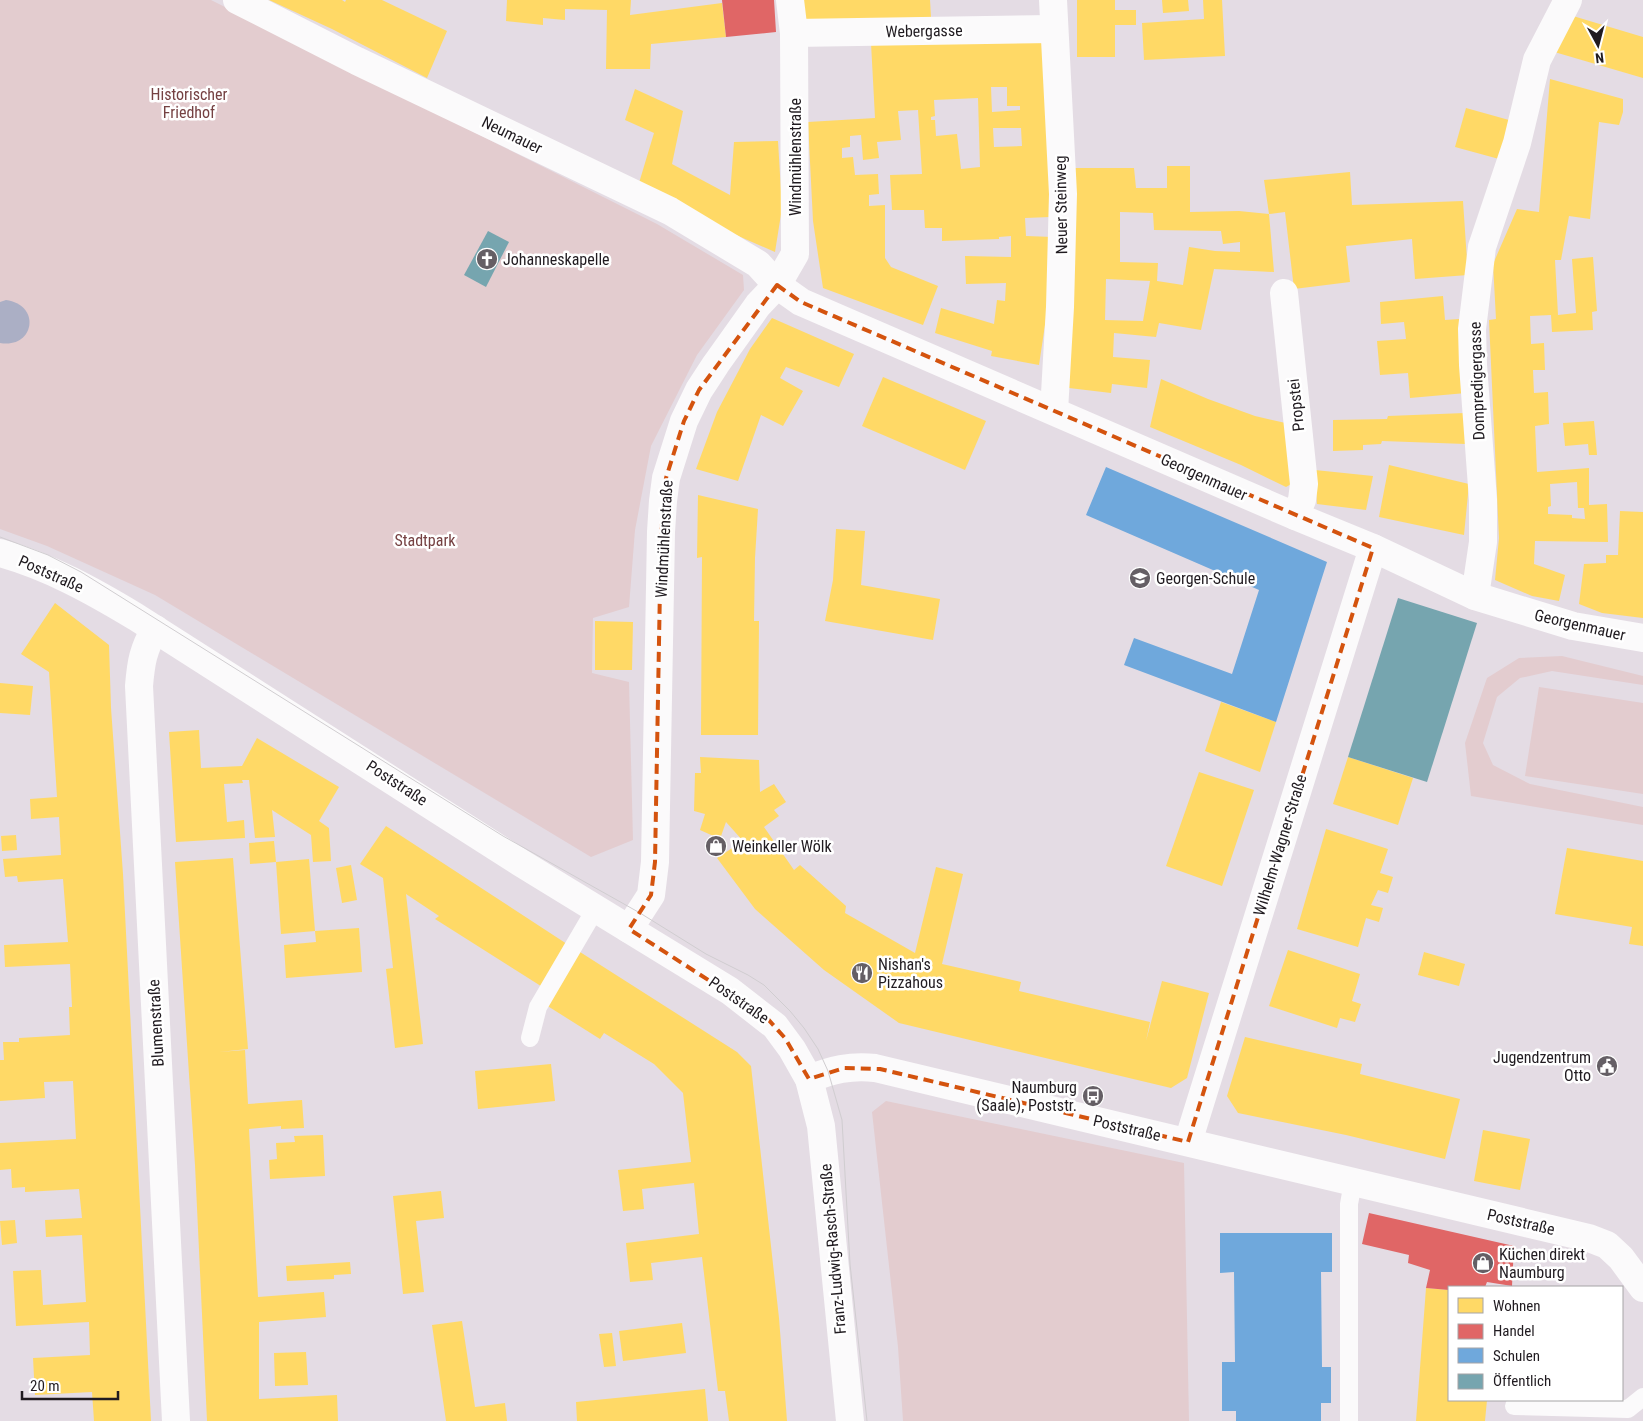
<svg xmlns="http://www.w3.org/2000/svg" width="1643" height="1421" viewBox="0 0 1643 1421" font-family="'Roboto Condensed',sans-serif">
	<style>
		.green { fill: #e3cccf }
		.water { fill: #abafc5 }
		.homes { fill: #ffd966; fill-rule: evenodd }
		.shops { fill: #e06666 }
		.schools { fill: #6fa8dc }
		.public { fill: #76a5af }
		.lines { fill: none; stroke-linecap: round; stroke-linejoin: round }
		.lane { stroke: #fbfafb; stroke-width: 18 }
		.street { stroke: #fbfafb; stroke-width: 28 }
		.tram { stroke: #d0cdd0; stroke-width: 1 }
		.marked { fill: none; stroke: #d4530e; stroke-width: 4; stroke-dasharray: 10 6; stroke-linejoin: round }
		.labels { text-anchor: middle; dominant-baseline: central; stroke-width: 5; stroke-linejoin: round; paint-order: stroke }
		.street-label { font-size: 16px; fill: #201b20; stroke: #fff }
		.park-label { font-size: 16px; fill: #754142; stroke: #fff }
		.poi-label { font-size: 16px; fill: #201b20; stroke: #fff; text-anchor: start }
	</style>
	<rect width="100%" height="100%" fill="#e4dce4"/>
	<!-- green -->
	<g class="green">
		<path d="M0 0H211L657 224 743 275 744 290 697 355 651 446 635 530 629 607 593 618 592 673 629 682 633 840 591 857 155 595 47 546 0 529Z"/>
		<path d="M1562 656 1643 676V685L1552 671 1520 678 1497 697 1483 743 1493 765 1530 784 1643 807V825L1471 796 1465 743 1487 678 1519 658Z"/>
		<path d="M1539 687 1643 703V794L1525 776Z"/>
		<path d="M886 1101 1184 1163 1189 1421H903L898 1347 872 1112Z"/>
	</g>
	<!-- water -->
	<path class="water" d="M6 300C42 305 34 349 0 343V302Z"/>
	<!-- homes -->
	<g class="homes">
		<path d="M269 0H342L345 2 346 0H382L447 31 427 78 332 29Z"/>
		<path d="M507 0H631L630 15 722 3 726 37 651 44 650 69H606L607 10 565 9V20L543 18V25L506 21Z"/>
		<path d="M802 0H930L931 17 803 23Z"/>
		<path d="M1077 0H1115V10H1136V25H1115V57H1077Z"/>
		<path d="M1162 0H1188L1189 11 1163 13Z"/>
		<path d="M1203 0H1222L1225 56 1144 60 1142 23 1204 19Z"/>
		<path d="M1573 16 1643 37V78L1551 51Z"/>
		<path d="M1046 42 1050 217 1025 218 1026 236 1053 237 1048 305 1039 365 991 356 992 351 935 333 941 308 994 324 997 300 1005 301 1006 283 966 284 965 256 1011 257V236L999 237V239L942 241V228H925L924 210H892L890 175 922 174 918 110 898 111 901 140 877 142 879 158 863 160 861 135 850 136V147L842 148V158L853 157 855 175 878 174 879 194 869 195V206L885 205V258L891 267 938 286 923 325 823 288 813 221 808 122 875 118 871 43ZM991 87H1007V106H1020V110L992 112ZM978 98 980 167 961 169 957 134 936 136 935 120H931V117L935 116 934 100ZM993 128H1021L1022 146 994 147Z"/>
		<path d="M1550 79 1623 99V112L1619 125 1599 122 1590 219 1569 216 1561 260H1555L1558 315 1576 313 1572 259 1593 257 1597 311 1592 312 1593 330 1552 332 1551 315 1530 316 1531 344 1544 343 1545 370H1533L1534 393 1548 392 1549 424 1535 426 1537 472 1589 468V505L1607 504 1608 542 1535 541 1534 564 1565 575 1559 601 1532 596 1495 580 1499 538 1489 320 1496 319 1493 264 1517 209 1539 212ZM1577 482 1578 508H1584L1585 519 1572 518V515L1548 514V507L1551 506 1550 484Z"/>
		<path d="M635 89 683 111 672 164 730 195 734 142 778 141 782 208 775 252 720 228 639 183 654 133 625 120Z"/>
		<path d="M1466 108 1509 120 1499 159 1455 147Z"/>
		<path d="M1167 166H1190V212L1239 211 1269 214 1274 272 1214 269 1201 330 1159 323 1156 337 1114 333 1113 357 1150 360 1147 388 1112 384 1111 393 1069 388 1073 248V168H1134L1136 188H1167ZM1120 212 1153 213 1154 230 1221 231 1223 244 1240 242V252L1215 251 1189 247 1183 285 1157 281 1158 263 1120 262ZM1106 279 1150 281 1143 321 1105 320Z"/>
		<path d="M1350 172 1352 205 1463 201 1468 275 1415 279 1412 239 1346 246 1350 282 1294 289 1285 212 1269 214 1264 180Z"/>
		<path d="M1443 296 1445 320 1459 319 1466 393 1410 398 1408 373 1380 375 1377 341 1406 339 1404 322 1381 324 1380 302Z"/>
		<path d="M772 318 854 354 839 387 786 367 780 378 803 391 783 426 761 415 738 481 696 469 717 412 750 349Z"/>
		<path d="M883 377 986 421 965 470 862 426Z"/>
		<path d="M1161 379 1208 399 1255 416 1290 424 1295 482 1286 487 1241 465 1150 427Z"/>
		<path d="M1465 413 1466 444 1382 441 1381 444 1363 445V450L1333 451V420L1387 419 1388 416Z"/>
		<path d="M1594 421 1597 455H1589L1588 444 1565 446 1563 423Z"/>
		<path d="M1389 465 1469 484 1464 535 1379 517Z"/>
		<path d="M1315 470 1373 476 1366 510 1317 504Z"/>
		<path d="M698 495 758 509 755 558 754 621H759L758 735H701L702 557 697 558Z"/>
		<path d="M1620 511 1643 512V618L1602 613 1579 604 1584 564 1606 563V555H1618Z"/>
		<path d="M836 529 865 531 861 585 940 599 933 640 825 621 833 580Z"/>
		<path d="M55 603 109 645 111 708 123 874 151 1421H94L92 1392 35 1395 33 1358 90 1355 89 1322 16 1326 13 1271 41 1270 43 1305 86 1302 82 1235 46 1237 45 1220 82 1218 79 1189 25 1192V1187L12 1188 11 1169 0 1170V1143L76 1139 73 1081 44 1082 45 1098 0 1101V1060H4L3 1042H19V1038L70 1035 69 1007H72L70 964 5 967 4 945 68 942 63 879 18 882 17 876 5 877 3 859 61 855 59 817 31 819 30 799 57 797 49 672 21 654Z"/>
		<path d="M595 621 633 622 632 670H595Z"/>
		<path d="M0 683 33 686 30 715 0 713Z"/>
		<path d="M1221 702 1276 722 1260 772 1205 751Z"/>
		<path d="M199 730 201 768 242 766 257 738 339 787 319 821 329 828 331 861 313 862 311 835 272 810 275 837 255 838 249 780H242L243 783 224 784 227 822 244 820 245 838 176 842 169 732Z"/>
		<path d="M700 757 759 760 760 792 774 784 786 802 774 810 779 816 764 827 794 870 800 865 846 906 845 913 915 953 936 867 963 874 942 964 1021 982 1019 991 1150 1022 1146 1041 1162 981 1209 993 1187 1078 1171 1088 899 1023 824 970 755 909 717 858 743 841 726 822 720 839 700 830 705 814 694 811 695 773H701Z"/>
		<path d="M1348 757 1413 778 1398 825 1333 804Z"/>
		<path d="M1199 772 1254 790 1222 886 1166 866Z"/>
		<path d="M386 826 570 946 544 988 435 919 439 916 406 894 423 1044 395 1048 386 969 393 968 383 878 360 864Z"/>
		<path d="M1326 829 1388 849 1380 873 1393 877 1388 893 1378 890 1371 905 1383 908 1379 922 1366 918 1358 947 1297 929Z"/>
		<path d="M16 835 17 850 2 851 1 836Z"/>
		<path d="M274 841 276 862 250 864 249 843Z"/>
		<path d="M1567 848 1643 861V946L1629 944 1632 927 1555 914Z"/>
		<path d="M233 858 248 1049 219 1052 245 1050 248 1104 302 1100 304 1128 281 1129V1126L249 1129 258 1297 324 1292 326 1317 259 1322V1399L337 1395 338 1421H207L195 1165 175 862Z"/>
		<path d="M309 859 315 931 281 934 276 862Z"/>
		<path d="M351 865 357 900 342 903 336 868Z"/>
		<path d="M359 928 362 972 286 978 284 945 316 942 315 931Z"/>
		<path d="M1288 950 1360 974 1352 1001 1361 1004 1355 1022 1340 1018 1337 1028 1269 1006Z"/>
		<path d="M580 952 737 1052 751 1066 779 1318 787 1421H729L725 1391H718L702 1257 651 1263 653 1280 630 1282 626 1243 699 1234 694 1183 642 1189 644 1209 623 1211 618 1170 691 1162 683 1093 654 1064 604 1033 600 1039 546 1005Z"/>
		<path d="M1424 952 1465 964 1459 986 1418 975Z"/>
		<path d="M1245 1037 1362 1064 1360 1074 1460 1099 1445 1159 1346 1135 1238 1113 1227 1096Z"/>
		<path d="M551 1064 555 1101 478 1109 475 1071Z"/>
		<path d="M1483 1130 1530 1139 1520 1190 1474 1181Z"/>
		<path d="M323 1135 325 1176 270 1179 269 1160 277 1159 276 1143 295 1142 294 1136Z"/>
		<path d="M441 1191 444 1218 416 1221 424 1292 403 1294 393 1196Z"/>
		<path d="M15 1220 17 1243 2 1245 0 1221Z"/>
		<path d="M350 1262 351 1274 334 1275V1279L287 1281 286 1266Z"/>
		<path d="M1426 1288 1449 1290V1400H1487L1485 1421H1416Z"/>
		<path d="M462 1321 475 1407 505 1403 507 1421H446L432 1325Z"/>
		<path d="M682 1323 686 1353 623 1361 619 1331Z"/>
		<path d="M612 1333 616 1366 604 1367 599 1334Z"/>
		<path d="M306 1352 308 1385 275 1386 274 1353Z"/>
		<path d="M705 1389 708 1421H577L576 1402Z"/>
	</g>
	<!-- shops -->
	<g class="shops">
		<path d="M722 0H774L776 32 726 37Z"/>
		<path d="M1369 1213 1514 1246 1512 1286 1487 1282 1485 1287H1449V1290L1426 1288 1430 1270 1408 1263 1409 1255 1362 1244Z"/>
	</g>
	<!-- schools -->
	<g class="schools">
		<path d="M1106 467 1327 562 1276 722 1124 665 1134 638 1232 674 1259 590 1086 515Z"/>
		<path d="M1220 1233H1332V1272H1321L1322 1367H1331V1403H1321V1421H1236V1411H1222V1362H1235L1234 1272 1220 1273Z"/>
	</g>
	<!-- public -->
	<g class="public">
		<path d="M488 231 509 242 486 287 464 275Z"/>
		<path d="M1398 598 1477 623 1427 782 1348 757Z"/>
	</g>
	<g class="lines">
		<!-- lane -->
		<g class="lane">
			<path d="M530 1038 538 1007 596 908"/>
			<path d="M1514 1406 1628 1409 1643 1397"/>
			<path d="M1349 1421V1204L1353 1182"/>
		</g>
		<!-- street -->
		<g class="street">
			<path d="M237 0 357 61 670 211 758 264 777 285 801 302 1295 516 1373 548 1475 596 1573 626 1643 638"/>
			<path d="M1053 0 1063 194 1060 307 1054 411"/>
			<path d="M794 33 1053 29"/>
			<path d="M1284 293 1304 484 1302 500 1295 516"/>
			<path d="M0 553C48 566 93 591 136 617L521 863 730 991 775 1026 792 1049 809 1079 821 1126 850 1421"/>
			<path d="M1475 596 1483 542V500L1473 365 1472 329 1482 247 1517 143 1537 60 1568 0"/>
			<path d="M155 629C143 650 141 662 139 686L176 1421"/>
			<path d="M629 929 651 895 655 862 661 532 663 501 666 478 684 421 699 390 716 364 758 305 777 285 795 254 794 33 790 0"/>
			<path d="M809 1079C831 1070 851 1065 875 1068L1589 1238 1607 1245 1621 1258 1643 1288"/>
			<path d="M1188 1142 1373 548"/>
		</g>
		<!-- tram -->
		<path class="tram" d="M0 537 48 555 81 572 503 836 640 913 706 954 748 975 764 985 790 1011 804 1028 818 1049 828 1071 842 1120 850 1264 867 1421"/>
	</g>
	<!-- marked area -->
	<path class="marked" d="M777 285 801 302 1373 548 1188 1142 880 1069 844 1068 809 1079 785 1038 766 1017 629 929 651 895 655 862 661 532 666 478 684 421 699 390Z"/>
	<!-- icons -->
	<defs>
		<g id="church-disc" transform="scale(1.125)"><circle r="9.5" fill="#655f65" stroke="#fff"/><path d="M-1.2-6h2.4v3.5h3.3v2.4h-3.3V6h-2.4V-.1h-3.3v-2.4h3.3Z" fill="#fff"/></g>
		<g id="school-disc" transform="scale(1.125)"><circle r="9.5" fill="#655f65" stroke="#fff"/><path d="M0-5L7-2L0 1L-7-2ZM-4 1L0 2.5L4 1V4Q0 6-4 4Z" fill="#fff"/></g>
		<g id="shop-disc" transform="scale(1.125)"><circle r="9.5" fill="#655f65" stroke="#fff"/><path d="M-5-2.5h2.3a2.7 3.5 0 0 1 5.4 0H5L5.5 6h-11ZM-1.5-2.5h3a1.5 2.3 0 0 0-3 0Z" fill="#fff"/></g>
		<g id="restaurant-disc" transform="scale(1.125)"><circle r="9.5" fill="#655f65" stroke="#fff"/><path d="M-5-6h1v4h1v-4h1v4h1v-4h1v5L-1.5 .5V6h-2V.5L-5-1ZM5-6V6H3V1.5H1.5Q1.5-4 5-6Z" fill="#fff"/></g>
		<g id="civic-disc" transform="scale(1.125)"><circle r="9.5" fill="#655f65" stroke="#fff"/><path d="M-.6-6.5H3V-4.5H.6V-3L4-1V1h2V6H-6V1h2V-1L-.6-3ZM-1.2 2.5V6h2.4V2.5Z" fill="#fff"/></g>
		<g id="bus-disc" transform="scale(1.125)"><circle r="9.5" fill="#655f65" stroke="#fff"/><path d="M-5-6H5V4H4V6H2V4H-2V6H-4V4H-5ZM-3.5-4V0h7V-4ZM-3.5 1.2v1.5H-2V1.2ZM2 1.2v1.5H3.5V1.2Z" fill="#fff"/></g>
	</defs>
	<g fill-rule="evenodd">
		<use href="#church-disc" x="487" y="259"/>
		<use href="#school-disc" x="1140" y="578"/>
		<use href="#shop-disc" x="716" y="846"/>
		<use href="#restaurant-disc" x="862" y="973"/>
		<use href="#civic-disc" x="1607" y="1066"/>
		<use href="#bus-disc" x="1093" y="1096"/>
		<use href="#shop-disc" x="1483" y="1263"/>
	</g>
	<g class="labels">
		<!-- street labels -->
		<g class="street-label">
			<text transform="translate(924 31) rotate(-1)">Webergasse</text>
			<text transform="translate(512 135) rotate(26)">Neumauer</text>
			<text transform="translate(795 157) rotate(-90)">Windmühlenstraße</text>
			<text transform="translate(1061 205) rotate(-91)">Neuer Steinweg</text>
			<text transform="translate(1477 381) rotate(-92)">Dompredigergasse</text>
			<text transform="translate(1296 405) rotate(-96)">Propstei</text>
			<text transform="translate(1204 477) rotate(24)">Georgenmauer</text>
			<text transform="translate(664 539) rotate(-87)">Windmühlenstraße</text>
			<text transform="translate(51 574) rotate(24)">Poststraße</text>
			<text transform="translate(1580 625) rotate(13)">Georgenmauer</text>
			<text transform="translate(397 783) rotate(33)">Poststraße</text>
			<text transform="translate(1280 845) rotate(-73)">Wilhelm-Wagner-Straße</text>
			<text transform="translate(739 1000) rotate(35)">Poststraße</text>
			<text transform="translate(156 1023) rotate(-93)">Blumenstraße</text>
			<text transform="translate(1127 1128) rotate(13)">Poststraße</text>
			<text transform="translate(1521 1222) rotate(13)">Poststraße</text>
			<text transform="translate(833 1249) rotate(-95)">Franz-Ludwig-Rasch-Straße</text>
		</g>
		<!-- park labels -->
		<g class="park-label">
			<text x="189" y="94">Historischer<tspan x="189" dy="18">Friedhof</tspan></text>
			<text x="425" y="540">Stadtpark</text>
		</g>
		<!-- poi labels -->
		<g class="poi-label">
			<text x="503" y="259">Johanneskapelle</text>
			<text x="1156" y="578">Georgen-Schule</text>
			<text x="732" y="846">Weinkeller Wölk</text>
			<text x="878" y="964">Nishan's<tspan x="878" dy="18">Pizzahous</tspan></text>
			<text x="1591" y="1057" text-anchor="end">Jugendzentrum<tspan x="1591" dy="18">Otto</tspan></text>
			<text x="1077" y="1087" text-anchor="end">Naumburg<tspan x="1077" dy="18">(Saale), Poststr.</tspan></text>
			<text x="1499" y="1254">Küchen direkt<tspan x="1499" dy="18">Naumburg</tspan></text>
		</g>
	</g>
	<!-- legend -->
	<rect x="1448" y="1286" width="175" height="115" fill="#ffffff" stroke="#a6a4a6"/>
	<rect x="1458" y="1298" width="25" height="15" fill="#ffd966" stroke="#a6a4a6"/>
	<text x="1493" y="1311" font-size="15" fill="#201b20">Wohnen</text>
	<rect x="1458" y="1324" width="25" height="15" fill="#e06666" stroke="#a6a4a6"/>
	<text x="1493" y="1336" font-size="15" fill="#201b20">Handel</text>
	<rect x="1458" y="1348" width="25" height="15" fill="#6fa8dc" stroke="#a6a4a6"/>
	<text x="1493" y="1361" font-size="15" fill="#201b20">Schulen</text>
	<rect x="1458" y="1374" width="25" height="15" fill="#76a5af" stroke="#a6a4a6"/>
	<text x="1493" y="1386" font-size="15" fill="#201b20">Öffentlich</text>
	<!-- north arrow -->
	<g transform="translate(1598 45) rotate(173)" stroke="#ffffff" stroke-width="4" paint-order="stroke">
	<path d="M0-4L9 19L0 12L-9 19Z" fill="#201b20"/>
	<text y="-8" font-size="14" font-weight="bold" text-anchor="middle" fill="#201b20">N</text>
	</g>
	<!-- scale -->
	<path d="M22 1391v8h96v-8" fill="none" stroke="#201b20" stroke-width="2.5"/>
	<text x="30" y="1391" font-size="15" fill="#201b20" stroke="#ffffff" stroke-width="4" paint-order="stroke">20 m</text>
</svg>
